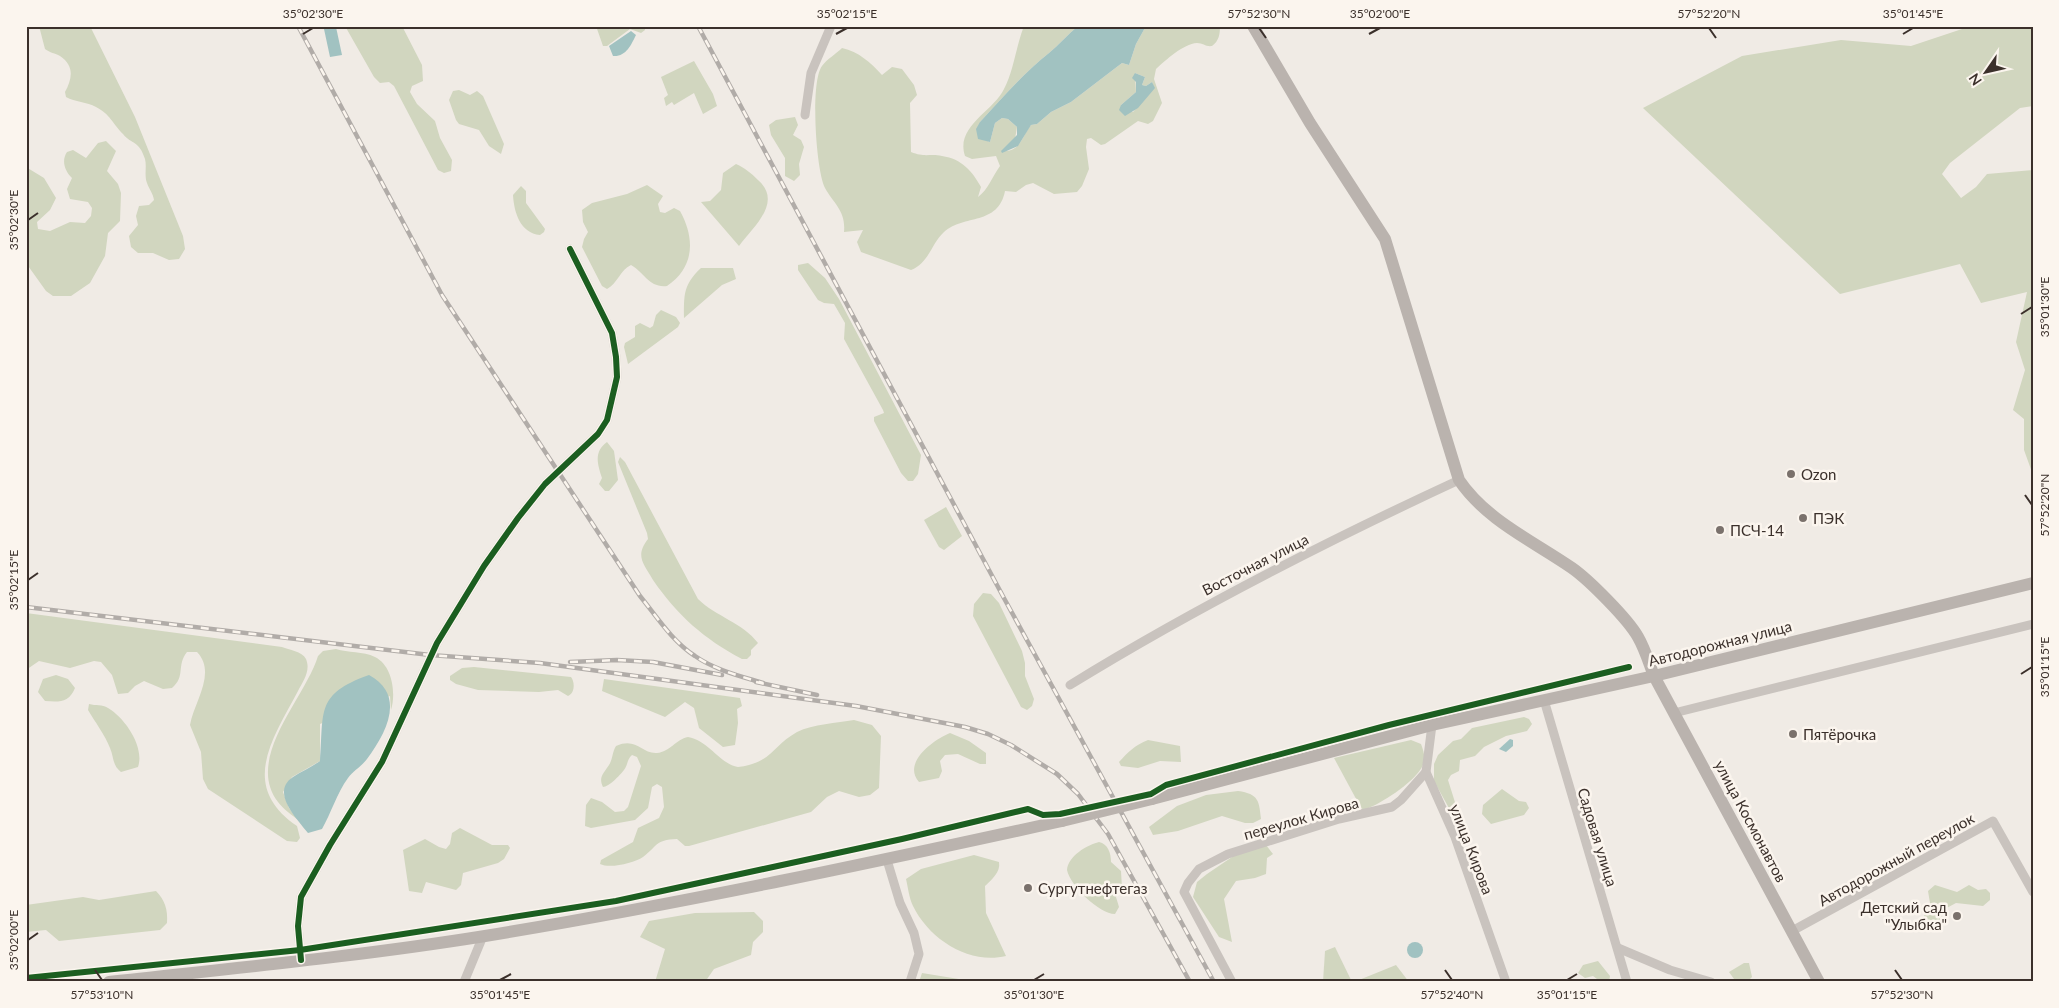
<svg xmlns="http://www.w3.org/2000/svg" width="2059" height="1008" viewBox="0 0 2059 1008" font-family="Lato,sans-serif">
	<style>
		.green { fill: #d1d6bf; fill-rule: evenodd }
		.water { fill: #a1c2c1 }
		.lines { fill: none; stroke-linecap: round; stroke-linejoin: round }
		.street { stroke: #c9c3be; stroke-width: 9 }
		.secondary { stroke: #bab3ae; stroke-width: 12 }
		.rail-casing { stroke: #b1aca8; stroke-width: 4.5 }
		.rail { stroke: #fbf5ee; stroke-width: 2.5; stroke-dasharray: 8; stroke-linecap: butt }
		.secondary-bridge { stroke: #bab3ae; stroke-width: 12 }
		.cycleway-casing { stroke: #fbf5ee; stroke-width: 9 }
		.cycleway { stroke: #1b5e20; stroke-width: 6 }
		.ticks { fill: none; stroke: #3b302b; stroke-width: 2 }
		.poi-dot { fill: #7a716c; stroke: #fbf5ee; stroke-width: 2 }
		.labels { text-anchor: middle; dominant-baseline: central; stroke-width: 5; stroke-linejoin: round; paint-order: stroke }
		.poi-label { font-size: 15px; fill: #3b302b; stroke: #fbf5ee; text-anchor: start }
		.street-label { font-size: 15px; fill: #3b302b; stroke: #fbf5ee }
		.neatline { fill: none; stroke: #3b302b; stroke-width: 2 }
		.ticks-label { font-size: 12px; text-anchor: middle; fill: #3b302b }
	</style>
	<rect width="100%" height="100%" fill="#f0ebe5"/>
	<!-- green -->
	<g class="green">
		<path d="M39 26H90L135 117 183 236 185 249 179 259 169 260 153 253H138L131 247 129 236 138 225 136 216 139 206 149 205 154 200C153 193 149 189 147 183 144 175 147 167 145 159 139 140 132 145 123 134 112 123 111 115 96 107 87 102 75 102 66 97L65 92C72 79 75 66 60 56 55 53 50 53 45 49Z"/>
		<path d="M345 26H402L422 65 423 81 412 86 410 92 417 104 435 121 440 138 452 160 451 171 444 173 438 170 394 86 389 82 380 83 374 77Z"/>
		<path d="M596 26H645V30L641 33 630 29 607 46H603Z"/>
		<path d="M1024 26H1078C1068 34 1059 45 1049 53 1024 73 1002 98 980 122L985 140 990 142 995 123 1002 118 1008 119 1017 127 1015 139 1006 147V151C1021 150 1023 134 1031 125L1037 124 1051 112 1071 102 1122 63 1129 65 1136 44 1146 26H1220C1220 34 1219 41 1212 46 1206 47 1203 43 1197 43 1183 44 1166 60 1156 69L1154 79 1162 103 1153 121 1148 124 1138 121 1105 144 1101 145 1091 138 1087 139 1086 147 1089 169 1082 186 1077 192 1054 194 1033 183 1026 185 1016 192 1005 191C998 226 964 214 944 232 931 244 929 263 911 270L861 252 857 242 863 230 844 232C846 211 834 204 825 188 816 171 810 82 822 66 827 59 836 54 842 48 859 52 870 62 882 75L892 67 902 69 914 85 917 95 910 103 911 152C926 158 930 153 942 156 962 159 972 171 981 187L978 197C988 190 992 177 1000 166L996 156 972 159 965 156C955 126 994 111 1004 89 1014 70 1016 46 1024 26ZM1135 73 1145 77 1142 85 1146 86 1152 82 1154 88 1133 112 1121 105 1136 92Z"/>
		<path d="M1971 26H2033V106L2020 108 1950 163 1942 174 1961 198 1976 187 1987 174 2033 170V475L2024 450V419L2013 410 2025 370 2016 342 2027 292 1981 303 1960 264 1840 294 1643 108 1742 56 1841 40 1911 46Z"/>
		<path d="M694 61 713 94 717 106 703 114 694 93 674 105 672 102 666 106 664 98 668 95 661 77Z"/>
		<path d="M459 90 470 95 477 91 483 96 504 144 501 154 489 146 479 130 459 124 456 120 449 100 453 91Z"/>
		<path d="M795 117 798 125 793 135 801 140 804 147 799 164 800 175 794 181 785 176V158L771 135 769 125 776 120Z"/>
		<path d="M106 141 116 151 107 171 118 184 121 193 120 221 108 233 105 256 90 283 71 296H53L46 291 26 263V167L44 178 56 198 50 210 37 222 38 229 50 231 70 222 85 223 91 216 92 208 88 202 70 199 67 189 72 178C65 171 61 161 67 152L73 150 86 158 98 143Z"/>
		<path d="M736 164C745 168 751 173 758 180 783 202 754 226 739 246L701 202 710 201 721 190 723 173Z"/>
		<path d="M647 185 663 196 658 204 660 212 665 213 674 208 680 211C695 238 695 267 667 286 649 288 645 273 631 265 620 270 618 283 607 289L602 286 582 247 584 239 588 232 583 222 582 210 592 203 627 194Z"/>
		<path d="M521 186 526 191V203L545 229 544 232 540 235C520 233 514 212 513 195Z"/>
		<path d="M808 263 825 278 839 299 921 455 918 474 913 481H908L901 473 874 421V417L884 413 883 410 844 339 845 323 834 304 824 303 818 300 798 270V265Z"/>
		<path d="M701 268H733L736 279 722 285 684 318C684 295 683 285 701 268Z"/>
		<path d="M661 310 676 317 680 323 678 327 628 364 624 347 625 343 635 337V326L640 323 650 328 653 326 656 315Z"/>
		<path d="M607 442 614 451 618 480 609 491H605L599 484 602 478C598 465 593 452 607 442Z"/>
		<path d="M620 457 625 462 698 599C715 616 743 623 758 643L751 650V655L747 659H742C704 639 677 615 653 580 643 563 635 556 648 539L647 533 618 462Z"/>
		<path d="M946 507 962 536 944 550 939 547 924 520Z"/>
		<path d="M983 593 991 594 999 603 1022 651 1025 663V676L1034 699 1032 706 1027 710 1021 707 973 616 974 604Z"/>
		<path d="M26 613 282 647C289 650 302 651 306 659 311 671 303 681 298 691 272 740 239 786 297 826L300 838 297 842 287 841 208 789 203 779 201 752 190 725C194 702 217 673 197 652H187C176 666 186 676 172 688L163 689 144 681 135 686 128 693 118 694 112 675 101 662 94 661 70 668 39 661 26 670Z"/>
		<path d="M336 649C348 653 363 651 375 657 393 666 396 694 391 710L390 696 320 724V761L292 777 283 792 289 808 298 820C292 815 283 809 278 802 244 758 306 697 318 656L323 651Z"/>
		<path d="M474 667 571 677C575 682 575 693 568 696L558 690 539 692 478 690 456 684 450 680V676L462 668Z"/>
		<path d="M56 675 68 679 75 688C69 703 59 702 45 701L38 692 43 679Z"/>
		<path d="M604 679 740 698 742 706 737 709 738 723 735 745 723 747 699 728 694 708 685 702 665 717 602 691Z"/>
		<path d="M89 704C96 706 102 704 108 708 125 718 145 747 138 767L121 772C112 765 114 757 110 748 105 735 95 722 88 710Z"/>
		<path d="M1524 717 1529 719 1532 724 1527 731 1506 736 1484 747 1475 756 1460 760 1459 771 1451 775 1448 780 1459 815 1455 819 1434 781V764L1438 755 1453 741 1461 739 1472 728Z"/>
		<path d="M854 720 872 725 881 736 879 788 870 795 859 797 839 791 827 797 811 812 689 846H685L677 839C654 840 658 846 643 857 634 863 610 869 600 864L601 860 633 842 638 828 659 818 664 807 662 787 657 784 652 787 648 808 635 820 591 828 585 826 586 805 591 798 602 802 615 812 624 811 628 807 641 766 637 757 632 755C627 759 628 765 624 770 620 775 609 787 603 787 598 777 604 773 609 765 613 759 612 752 616 746 637 737 641 754 657 753 670 752 676 739 688 737 709 741 720 764 738 767 772 763 772 746 797 732 813 724 837 723 854 720Z"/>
		<path d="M950 733 969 741 986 753V764H980L958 754 945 755 940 761 942 771 939 778 919 782C902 763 933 740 950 733Z"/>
		<path d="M1148 740 1180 746 1181 762 1160 761 1138 768 1121 766 1119 762C1128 752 1135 745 1148 740Z"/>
		<path d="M1411 740 1421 744C1424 752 1426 759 1422 767 1412 784 1382 803 1364 810L1361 808 1334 758Z"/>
		<path d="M1502 789 1519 801 1526 802 1529 808 1524 815 1491 824 1482 814 1483 805Z"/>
		<path d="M1238 791C1259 794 1259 801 1261 819L1253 823H1245L1222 816 1178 831 1153 835 1149 827 1177 806 1206 795Z"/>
		<path d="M460 828 492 845H508L510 848 504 859 498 863 463 873 461 885 456 890 426 882 422 893 409 891 403 850 425 839 439 847 446 849 450 844 452 833Z"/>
		<path d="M1099 842C1108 844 1111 853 1111 862L1121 871 1122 888 1116 897 1119 907 1115 914C1099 914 1070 885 1067 870 1068 856 1087 845 1099 842Z"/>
		<path d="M1266 845 1273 854 1267 858 1266 874 1255 878 1236 881 1224 899 1232 942 1219 937 1193 897 1197 882 1207 874 1235 855Z"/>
		<path d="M974 855 999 862C1001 872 991 880 985 886L986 913 1006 956C969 965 929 939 913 906 909 898 908 887 906 879L921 869Z"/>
		<path d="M1935 885 1957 892 1969 885 1978 890 1986 889 1990 893V900L1983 906 1956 903 1941 911 1944 924 1941 926 1926 920 1924 916 1930 903 1928 891Z"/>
		<path d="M156 891C165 900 168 910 167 923L160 930 59 941 46 930 26 932V905L83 897 99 900Z"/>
		<path d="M754 912 763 921V932L753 942 751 955 714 969 705 982H655L665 949 640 937 649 921 695 913Z"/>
		<path d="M1335 947 1352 982H1323L1325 951Z"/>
		<path d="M1598 961 1610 976 1609 982H1601L1593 976 1585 978 1578 973 1583 965Z"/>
		<path d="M1744 963H1749L1752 977 1749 980 1734 979 1729 972Z"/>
		<path d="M1396 965 1409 982H1354Z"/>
		<path d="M922 973 977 982H919Z"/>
	</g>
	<!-- water -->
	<g class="water">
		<path d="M1078 26H1146L1136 44 1129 65 1122 63 1071 102 1051 112 1037 124 1031 125 1018 146 1002 153 1001 151 1017 135V127L1008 119 1002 118 995 123 990 142 978 139 976 129 980 122C1002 98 1024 73 1049 53 1059 45 1068 34 1078 26Z"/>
		<path d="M336 27 342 55 330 57 324 29Z"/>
		<path d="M631 31 636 35C631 45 626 57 613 56L609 46Z"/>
		<path d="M1135 73 1145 77 1142 85 1146 86 1152 82 1155 88 1138 108 1125 116 1119 110 1121 105 1136 92V82L1132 78Z"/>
		<path d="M369 675C406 695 387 732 367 759 362 766 353 771 348 778 337 793 331 813 322 829L308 833C297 819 270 792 293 777 302 771 312 767 320 761 324 712 315 694 369 675Z"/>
		<path d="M1510 739 1513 740V746L1506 752 1499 749Z"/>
		<circle cx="1415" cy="950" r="8"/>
	</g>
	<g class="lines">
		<!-- street -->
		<g class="street">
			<path d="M805 115 811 73 831 26"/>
			<path d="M1070 685C1195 608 1325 542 1459 480"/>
			<path d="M1544 700 1627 982"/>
			<path d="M1674 713 2033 624"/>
			<path d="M1432 725 1426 772 1455 837 1506 982"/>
			<path d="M887 860 900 903 914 933 919 954 910 982"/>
			<path d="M1792 931 1993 821 2033 892"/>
			<path d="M1618 948 1670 970 1711 982"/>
			<path d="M301 960 298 926 301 897 330 845 382 762 437 643 484 566 518 518 545 484 598 434 607 420 617 377 616 357 612 333 570 249"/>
			<path d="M464 982 483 936"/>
			<path d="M1232 982 1184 892 1188 883 1199 869 1228 854 1339 819 1392 807 1401 800 1426 772"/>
		</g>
		<!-- secondary -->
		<g class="secondary">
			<path d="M1253 26 1310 123 1385 239 1459 480C1486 520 1533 541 1572 568 1589 580 1628 619 1638 637 1645 649 1649 663 1654 676L1819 982"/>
			<path d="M1152 799 1432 725 1654 676 2033 583"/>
			<path d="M109 982C235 968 361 956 485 936 679 904 870 863 1062 821"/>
		</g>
		<!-- rail casing -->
		<g class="rail-casing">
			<g id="rail">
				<path d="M298 26 442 295 640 596C657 617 672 641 695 656 715 670 740 676 763 683"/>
				<path d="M698 26 1005 600 1214 982"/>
				<path d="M26 607 430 655 540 663 856 706 965 727 988 734 1011 745 1057 774 1078 794 1108 834 1190 982"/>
				<path d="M570 662 617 660 653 662 722 675"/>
				<path d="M756 682 817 695"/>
			</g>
		</g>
		<!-- rail -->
		<use href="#rail" class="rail"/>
		<!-- secondary-bridge -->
		<path class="secondary-bridge" d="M1062 821 1152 799"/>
		<!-- cycleway casing -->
		<g class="cycleway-casing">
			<g id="cycleway">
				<path d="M301 960 298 926 301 897 330 845 382 762 437 643 484 566 518 518 545 484 598 434 607 420 617 377 616 357 612 333 570 249"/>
				<path d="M26 978 300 950 616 901 902 839 1028 809 1043 815 1060 814 1151 794 1166 785 1389 725 1629 667"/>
			</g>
		</g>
		<!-- cycleway -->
		<use href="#cycleway" class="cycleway"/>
	</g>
	<!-- ticks -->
	<path class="ticks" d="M1259 28 1266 38M1709 28 1716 38M303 34 313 28M836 34 847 28M1369 34 1380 28M1903 34 1913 28M28 220 38 213M2021 314 2032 307M2025 495 2032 505M28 580 38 573M2021 674 2032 667M28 940 38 933M95 970 102 980M1445 970 1452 980M1895 970 1902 980M500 980 511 974M1034 980 1044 974M1567 980 1577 974"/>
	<!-- markers -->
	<g class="poi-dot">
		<circle cx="1791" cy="474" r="5"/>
		<circle cx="1803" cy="518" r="5"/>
		<circle cx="1720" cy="530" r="5"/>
		<circle cx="1793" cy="734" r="5"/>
		<circle cx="1028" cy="888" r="5"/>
		<circle cx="1957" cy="916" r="5"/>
	</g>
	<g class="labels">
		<!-- poi labels -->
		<g class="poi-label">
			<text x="1801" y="474">Ozon</text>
			<text x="1813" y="518">ПЭК</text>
			<text x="1730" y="530">ПСЧ-14</text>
			<text x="1803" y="734">Пятёрочка</text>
			<text x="1038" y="888">Сургутнефтегаз</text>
			<text x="1947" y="907" text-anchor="end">Детский сад<tspan x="1947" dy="17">"Улыбка"</tspan></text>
		</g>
		<!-- street labels -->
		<g class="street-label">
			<text transform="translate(1255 564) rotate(-27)">Восточная улица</text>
			<text transform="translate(1720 643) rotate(-14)">Автодорожная улица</text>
			<text transform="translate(1301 818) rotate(-16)">переулок Кирова</text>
			<text transform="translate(1751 821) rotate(62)">улица Космонавтов</text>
			<text transform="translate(1598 837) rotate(73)">Садовая улица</text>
			<text transform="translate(1472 849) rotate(69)">улица Кирова</text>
			<text transform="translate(1896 859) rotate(-29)">Автодорожный переулок</text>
		</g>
	</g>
	<!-- border -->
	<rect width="2059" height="1008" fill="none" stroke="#fbf5ee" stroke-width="55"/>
	<!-- north arrow -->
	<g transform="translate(1986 72) rotate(236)" stroke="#fbf5ee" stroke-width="4" paint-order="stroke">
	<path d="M0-4L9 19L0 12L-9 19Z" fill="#3b302b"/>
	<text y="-8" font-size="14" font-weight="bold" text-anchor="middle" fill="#3b302b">N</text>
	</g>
	<rect x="28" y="28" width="2004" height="952" class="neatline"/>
	<g class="ticks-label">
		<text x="313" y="18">35°02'30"E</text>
		<text x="847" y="18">35°02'15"E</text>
		<text x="1259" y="18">57°52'30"N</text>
		<text x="1380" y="18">35°02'00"E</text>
		<text x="1709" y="18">57°52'20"N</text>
		<text x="1913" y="18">35°01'45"E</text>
		<text transform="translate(14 220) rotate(-90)" y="4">35°02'30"E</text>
		<text transform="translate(2045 307) rotate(-90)" y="4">35°01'30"E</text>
		<text transform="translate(2045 505) rotate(-90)" y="4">57°52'20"N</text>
		<text transform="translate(14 580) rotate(-90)" y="4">35°02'15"E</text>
		<text transform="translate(2045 667) rotate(-90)" y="4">35°01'15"E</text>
		<text transform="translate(14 940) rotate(-90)" y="4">35°02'00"E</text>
		<text x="102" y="999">57°53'10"N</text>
		<text x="500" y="999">35°01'45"E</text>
		<text x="1034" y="999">35°01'30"E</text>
		<text x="1452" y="999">57°52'40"N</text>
		<text x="1567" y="999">35°01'15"E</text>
		<text x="1902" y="999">57°52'30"N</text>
	</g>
</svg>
